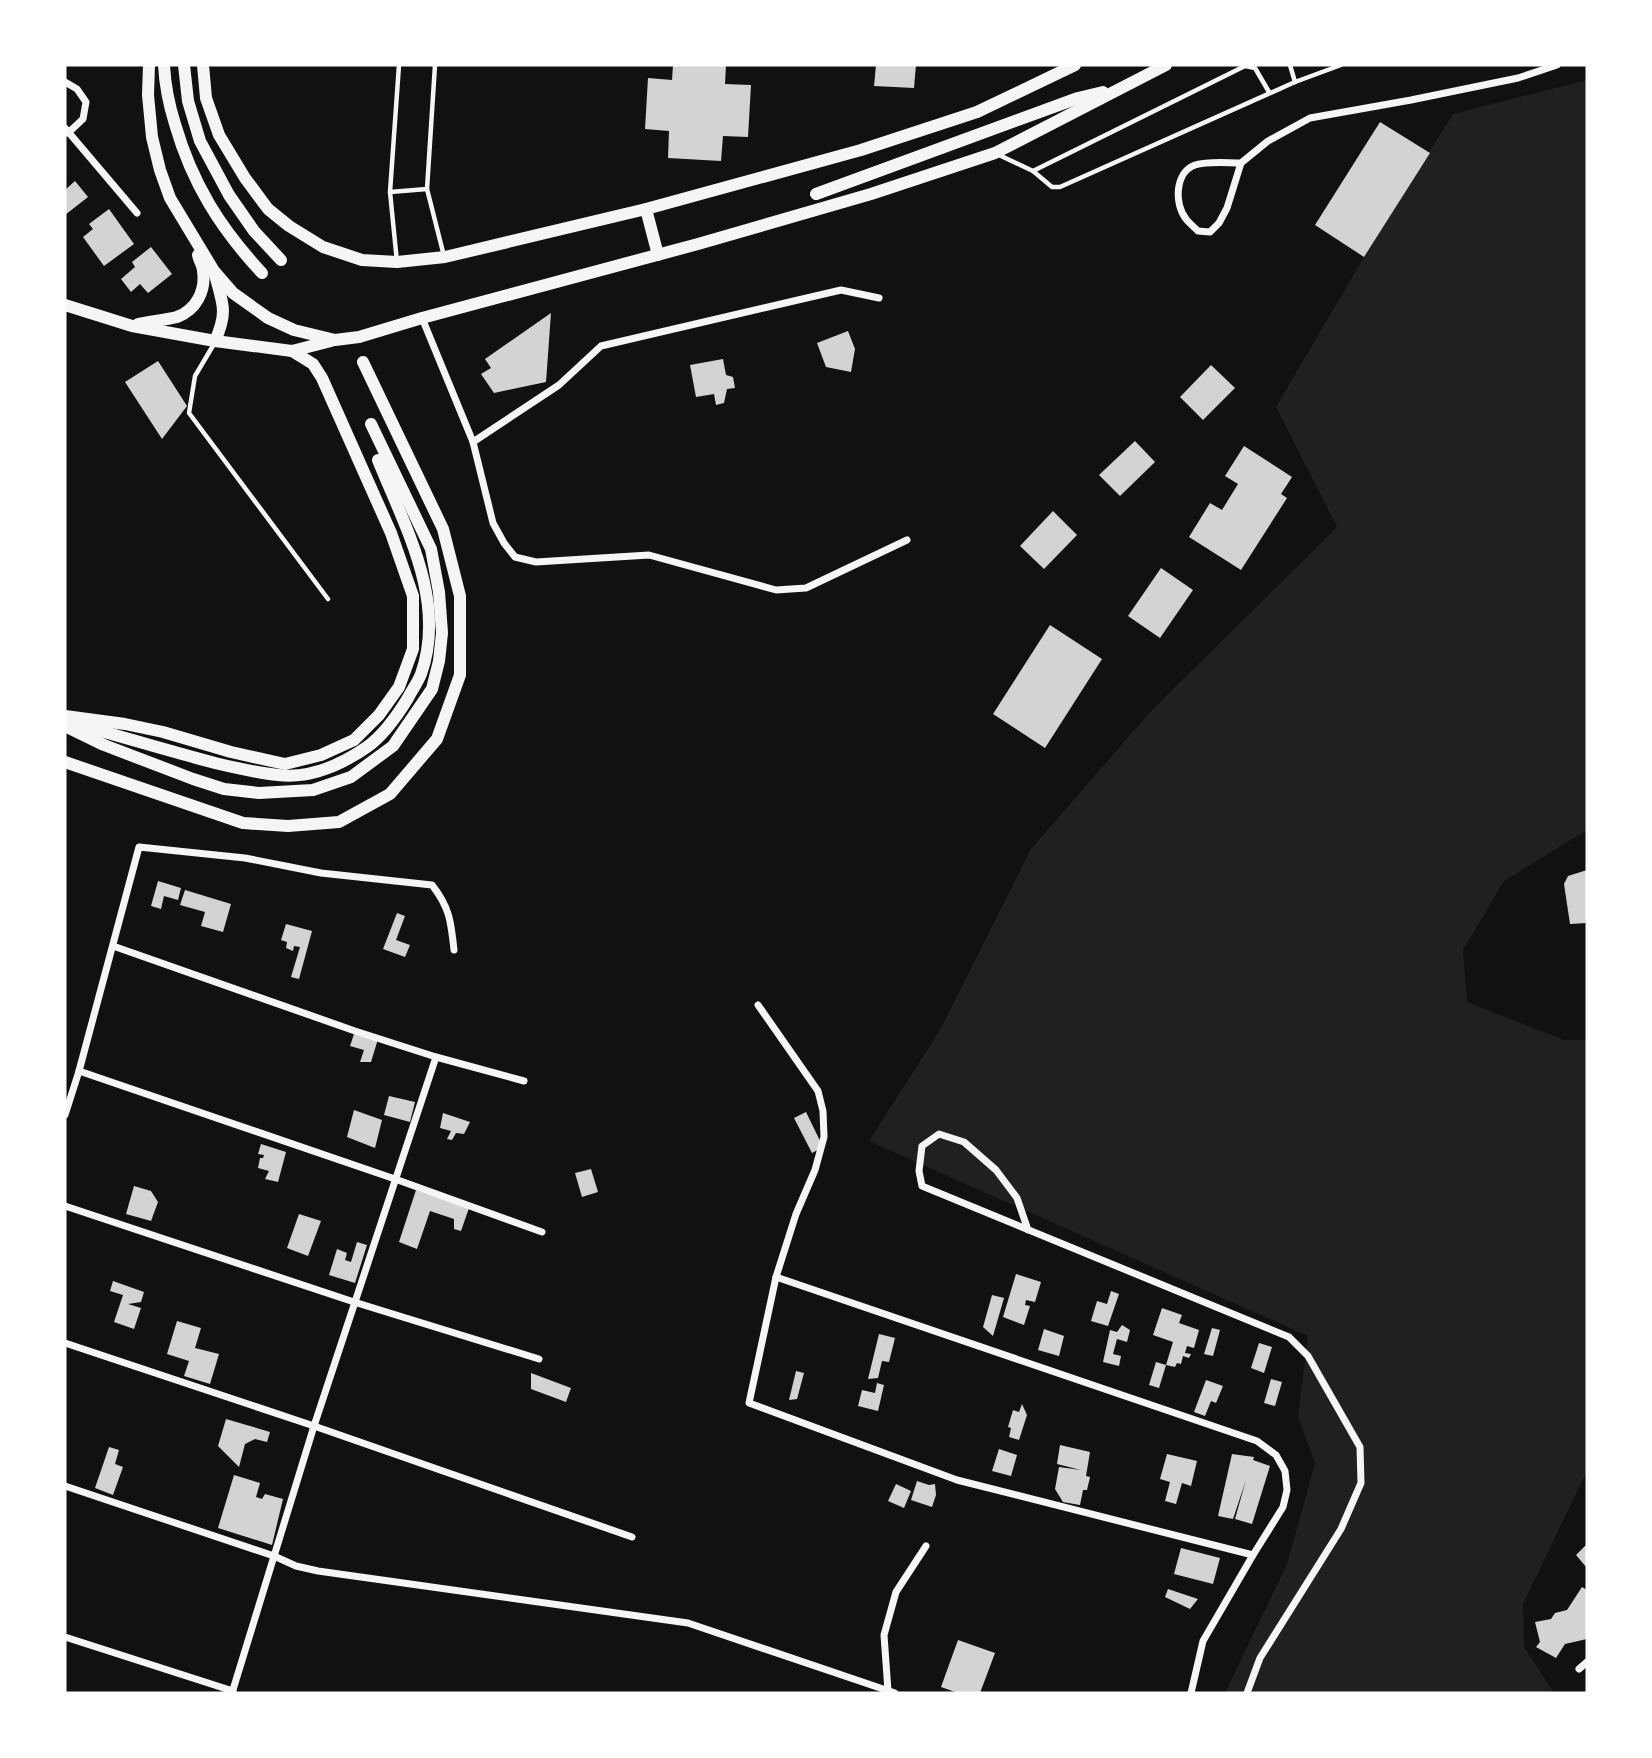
<svg xmlns="http://www.w3.org/2000/svg" width="1652" height="1758" viewBox="0 0 1652 1758" font-family="Raleway,sans-serif">
	<style>
		.green { fill: #202020 }
		.building { fill: #d3d3d3 }
		.lines { fill: none; stroke-linecap: round; stroke-linejoin: round }
		.service { stroke: #f5f5f5; stroke-width: 4.5 }
		.minor { stroke: #f5f5f5; stroke-width: 7 }
		.secondary { stroke: #f5f5f5; stroke-width: 12 }
	</style>
	<rect width="100%" height="100%" fill="#111"/>
	<!-- green -->
	<path class="green" d="M1587 80V830L1504 881 1463 950 1467 1002 1564 1040H1587V1471L1523 1604 1524 1647 1554 1693H1225L1287 1564 1315 1463 1298 1417 1308 1336 869 1141 940 1030 1031 849 1150 712 1337 527 1276 407 1364 257 1453 114Z"/>
	<!-- building -->
	<g class="building">
		<path d="M673 65H726L725 84 751 85 748 137 723 136 721 161 668 158 669 131 645 129 648 78 672 80Z"/>
		<path d="M876 65H916L914 88 874 86Z"/>
		<path d="M1380 122 1430 153 1364 257 1315 225Z"/>
		<path d="M75 181 88 197 65 215V190Z"/>
		<path d="M109 209 134 244 104 266 83 237 93 229 89 224Z"/>
		<path d="M151 247 172 274 148 293 140 284 131 292 121 279 135 267 132 262Z"/>
		<path d="M551 313 546 382 494 393 481 374 491 368 485 359Z"/>
		<path d="M848 331 855 349 851 372 826 367 817 343Z"/>
		<path d="M723 359 726 375 733 377 735 388 727 389 724 403 716 405 714 394 696 397 690 365Z"/>
		<path d="M158 361 187 406 162 439 125 382Z"/>
		<path d="M1211 365 1235 388 1203 420 1180 397Z"/>
		<path d="M1135 441 1155 462 1120 496 1099 475Z"/>
		<path d="M1244 446 1292 477 1281 494 1287 498 1241 570 1189 537 1210 503 1222 510 1238 484 1225 476Z"/>
		<path d="M1053 511 1077 535 1044 569 1020 546Z"/>
		<path d="M1161 568 1193 590 1160 638 1128 616Z"/>
		<path d="M1050 625 1102 659 1045 748 993 714Z"/>
		<path d="M1587 870V923L1570 924 1564 884 1568 876Z"/>
		<path d="M158 881 181 888 178 900 164 896 161 909 151 906Z"/>
		<path d="M185 890 231 904 223 932 201 926 205 912 180 905Z"/>
		<path d="M397 913 405 916 396 940 410 945 405 957 383 949Z"/>
		<path d="M286 924 312 931 299 979 291 977 300 947 294 946 293 951 286 948 287 942 281 940Z"/>
		<path d="M355 1031 378 1039 371 1062H360L364 1050 350 1046Z"/>
		<path d="M389 1096 415 1102 410 1122 384 1115Z"/>
		<path d="M354 1110 382 1120 375 1148 347 1137Z"/>
		<path d="M806 1112 823 1147 812 1153 794 1118Z"/>
		<path d="M443 1113 470 1122 464 1134 456 1133 452 1140 447 1139 451 1131 440 1128Z"/>
		<path d="M261 1144 286 1152 278 1182 265 1179 269 1171 258 1168 260 1158H263L264 1155 258 1154Z"/>
		<path d="M591 1169 598 1192 582 1197 575 1173Z"/>
		<path d="M134 1186 151 1191 158 1202 151 1221 126 1214Z"/>
		<path d="M416 1190 469 1208 461 1231 454 1229V1219L430 1211 417 1249 399 1242Z"/>
		<path d="M299 1214 321 1221 308 1256 287 1248Z"/>
		<path d="M357 1242 367 1245 355 1283 329 1275 337 1249 347 1253 345 1260 351 1262Z"/>
		<path d="M1016 1274 1041 1282 1035 1302 1026 1300 1025 1305 1030 1306 1024 1325 1003 1317Z"/>
		<path d="M113 1281 144 1292 141 1302 128 1304 141 1308 134 1329 114 1322 123 1295 110 1291Z"/>
		<path d="M1111 1291 1119 1294 1108 1326 1091 1321 1097 1301 1107 1304Z"/>
		<path d="M992 1295 1004 1298 993 1336 983 1327Z"/>
		<path d="M1162 1308 1182 1315 1179 1323 1199 1330 1194 1348 1187 1346 1185 1353 1191 1354 1189 1358 1183 1356 1181 1364 1177 1363 1175 1367 1166 1365 1173 1342 1153 1335Z"/>
		<path d="M177 1321 201 1328 195 1348 219 1354 210 1384 184 1376 189 1361 167 1354Z"/>
		<path d="M1122 1325 1130 1330 1127 1342 1117 1339 1113 1354 1121 1356 1119 1366 1103 1362 1110 1330 1117 1332Z"/>
		<path d="M1212 1328 1220 1330 1213 1356 1204 1354Z"/>
		<path d="M1044 1329 1064 1336 1059 1356 1038 1350Z"/>
		<path d="M879 1334 895 1338 889 1362 882 1361 878 1378 868 1379Z"/>
		<path d="M1259 1343 1272 1347 1264 1373 1251 1368Z"/>
		<path d="M1156 1362 1166 1365 1159 1388 1149 1385Z"/>
		<path d="M796 1371 804 1373 797 1399 789 1400Z"/>
		<path d="M531 1373 571 1388 566 1402 531 1389Z"/>
		<path d="M1271 1379 1282 1382 1275 1406 1264 1403Z"/>
		<path d="M1206 1380 1223 1386 1216 1403 1211 1401 1205 1416 1194 1412Z"/>
		<path d="M877 1383 884 1385 878 1411 858 1406 862 1390 875 1393Z"/>
		<path d="M1022 1404 1027 1415 1019 1440 1009 1437 1011 1428 1008 1427 1013 1410 1019 1412Z"/>
		<path d="M226 1419 270 1432 267 1442 255 1439 245 1444 239 1467 218 1446Z"/>
		<path d="M1060 1445 1090 1452 1086 1476 1090 1477 1087 1490H1083L1080 1505 1063 1502 1055 1489 1059 1467 1081 1470 1057 1464Z"/>
		<path d="M109 1447 119 1450 115 1464 123 1467 113 1495 95 1488Z"/>
		<path d="M999 1449 1017 1455 1011 1476 992 1471Z"/>
		<path d="M1167 1454 1197 1461 1191 1486 1182 1483 1176 1504 1165 1501 1170 1482 1160 1479Z"/>
		<path d="M1232 1454 1254 1457 1253 1460 1270 1466 1252 1524 1235 1519 1246 1480 1233 1519 1218 1516Z"/>
		<path d="M234 1475 260 1483 256 1497 262 1499 265 1494 283 1499 272 1545 218 1528Z"/>
		<path d="M917 1481 929 1485 935 1484 936 1495 932 1507 911 1500Z"/>
		<path d="M896 1484 911 1491 904 1508 888 1501Z"/>
		<path d="M1587 1544V1568L1576 1555Z"/>
		<path d="M1181 1548 1220 1558 1213 1584 1174 1574Z"/>
		<path d="M1582 1587 1587 1590V1639L1565 1644 1556 1658 1536 1647 1540 1642 1535 1622 1551 1619 1555 1613 1567 1610Z"/>
		<path d="M1168 1589 1198 1599 1190 1609 1165 1597Z"/>
		<path d="M958 1640 995 1653 980 1693H958L941 1687Z"/>
	</g>
	<g class="lines">
		<!-- service -->
		<g class="service">
			<path d="M435 65 427 189 444 256"/>
			<path d="M1290 65 1295 82 1341 65"/>
			<path d="M999 155 1033 171 1052 187H1060L1295 82"/>
			<path d="M1033 171 1245 66 1255 68 1269 92"/>
			<path d="M390 192 427 189"/>
			<path d="M397 262 390 192 399 65"/>
			<path d="M214 344 195 376 189 413 328 599"/>
		</g>
		<!-- minor -->
		<g class="minor">
			<path d="M65 82 77 89 86 102 83 119 68 133"/>
			<path d="M65 128 137 213"/>
			<path d="M1241 163C1226 163 1209 161 1195 165 1175 172 1174 204 1186 219 1189 223 1194 227 1198 231L1210 232 1219 223 1227 208 1241 163 1268 141 1310 118 1411 100 1518 78 1557 65"/>
			<path d="M422 318 473 442 493 523 504 543 515 557 536 562 649 555 776 590 806 588 907 540"/>
			<path d="M473 442 559 385 601 346 841 290 879 298"/>
			<path d="M113 946 355 1031 436 1057 524 1081"/>
			<path d="M758 1005 818 1091 823 1111 824 1137 815 1170 796 1214 776 1277 749 1403 957 1480 1253 1555"/>
			<path d="M79 1071 395 1179 542 1232"/>
			<path d="M65 1115 79 1071 139 847 245 858 321 873 432 885C450 908 451 922 454 950"/>
			<path d="M65 1206 354 1302 539 1359"/>
			<path d="M1028 1230 1017 1198 996 1170 964 1142 939 1134 922 1146 919 1171 922 1186 1289 1337 1308 1356 1360 1447 1361 1483 1341 1529 1260 1658 1247 1693"/>
			<path d="M776 1277 1257 1441 1276 1455 1285 1471 1287 1490 1283 1507 1253 1555 1203 1641 1191 1693"/>
			<path d="M65 1343 314 1426 632 1537"/>
			<path d="M65 1486 274 1556 296 1566 318 1571 688 1623 895 1693"/>
			<path d="M65 1637 233 1691"/>
			<path d="M1579 1669 1587 1662"/>
			<path d="M888 1691 884 1635 896 1592 926 1546"/>
			<path d="M232 1693 314 1426 436 1057"/>
		</g>
		<!-- secondary -->
		<g class="secondary">
			<path d="M149 65 148 95 152 137 160 170 170 198 214 271 233 293 268 318 294 330 335 340 359 337 422 318 698 244 871 194 995 153 1166 65"/>
			<path d="M164 65C165 85 169 105 175 124 192 183 220 228 262 273"/>
			<path d="M184 65 188 101 200 141 229 195 254 231 281 260"/>
			<path d="M203 65 206 98 219 135 245 178 268 209 289 226 323 247 362 260 397 262 445 257 646 209 861 150 977 112 1075 65"/>
			<path d="M816 194 1078 98 1103 92"/>
			<path d="M646 209 658 255"/>
			<path d="M215 275C223 304 228 312 215 341"/>
			<path d="M65 305 132 326 215 341 292 351 331 341"/>
			<path d="M138 324C150 321 166 320 177 317 196 310 206 291 203 271 203 266 199 260 198 255"/>
			<path d="M65 716 125 724 163 732 231 752 285 764 321 755 354 740 379 715 399 687 413 649V596L391 533 322 378 313 364 292 351"/>
			<path d="M76 724C123 737 169 751 215 763 236 768 257 773 278 775 311 779 341 765 367 747 384 735 397 716 408 698 412 690 418 682 421 674 447 601 405 527 378 460"/>
			<path d="M65 726 104 745 193 779 224 789 259 793 313 790 351 777 393 746 432 689 439 661 442 633 439 592 431 549 371 424"/>
			<path d="M65 762 243 823 288 826 339 822 390 794 437 739 460 675V596L443 529 363 362"/>
		</g>
	</g>
	<!-- border -->
	<rect width="1652" height="1758" fill="none" stroke="#ffffff" stroke-width="133"/>
</svg>
